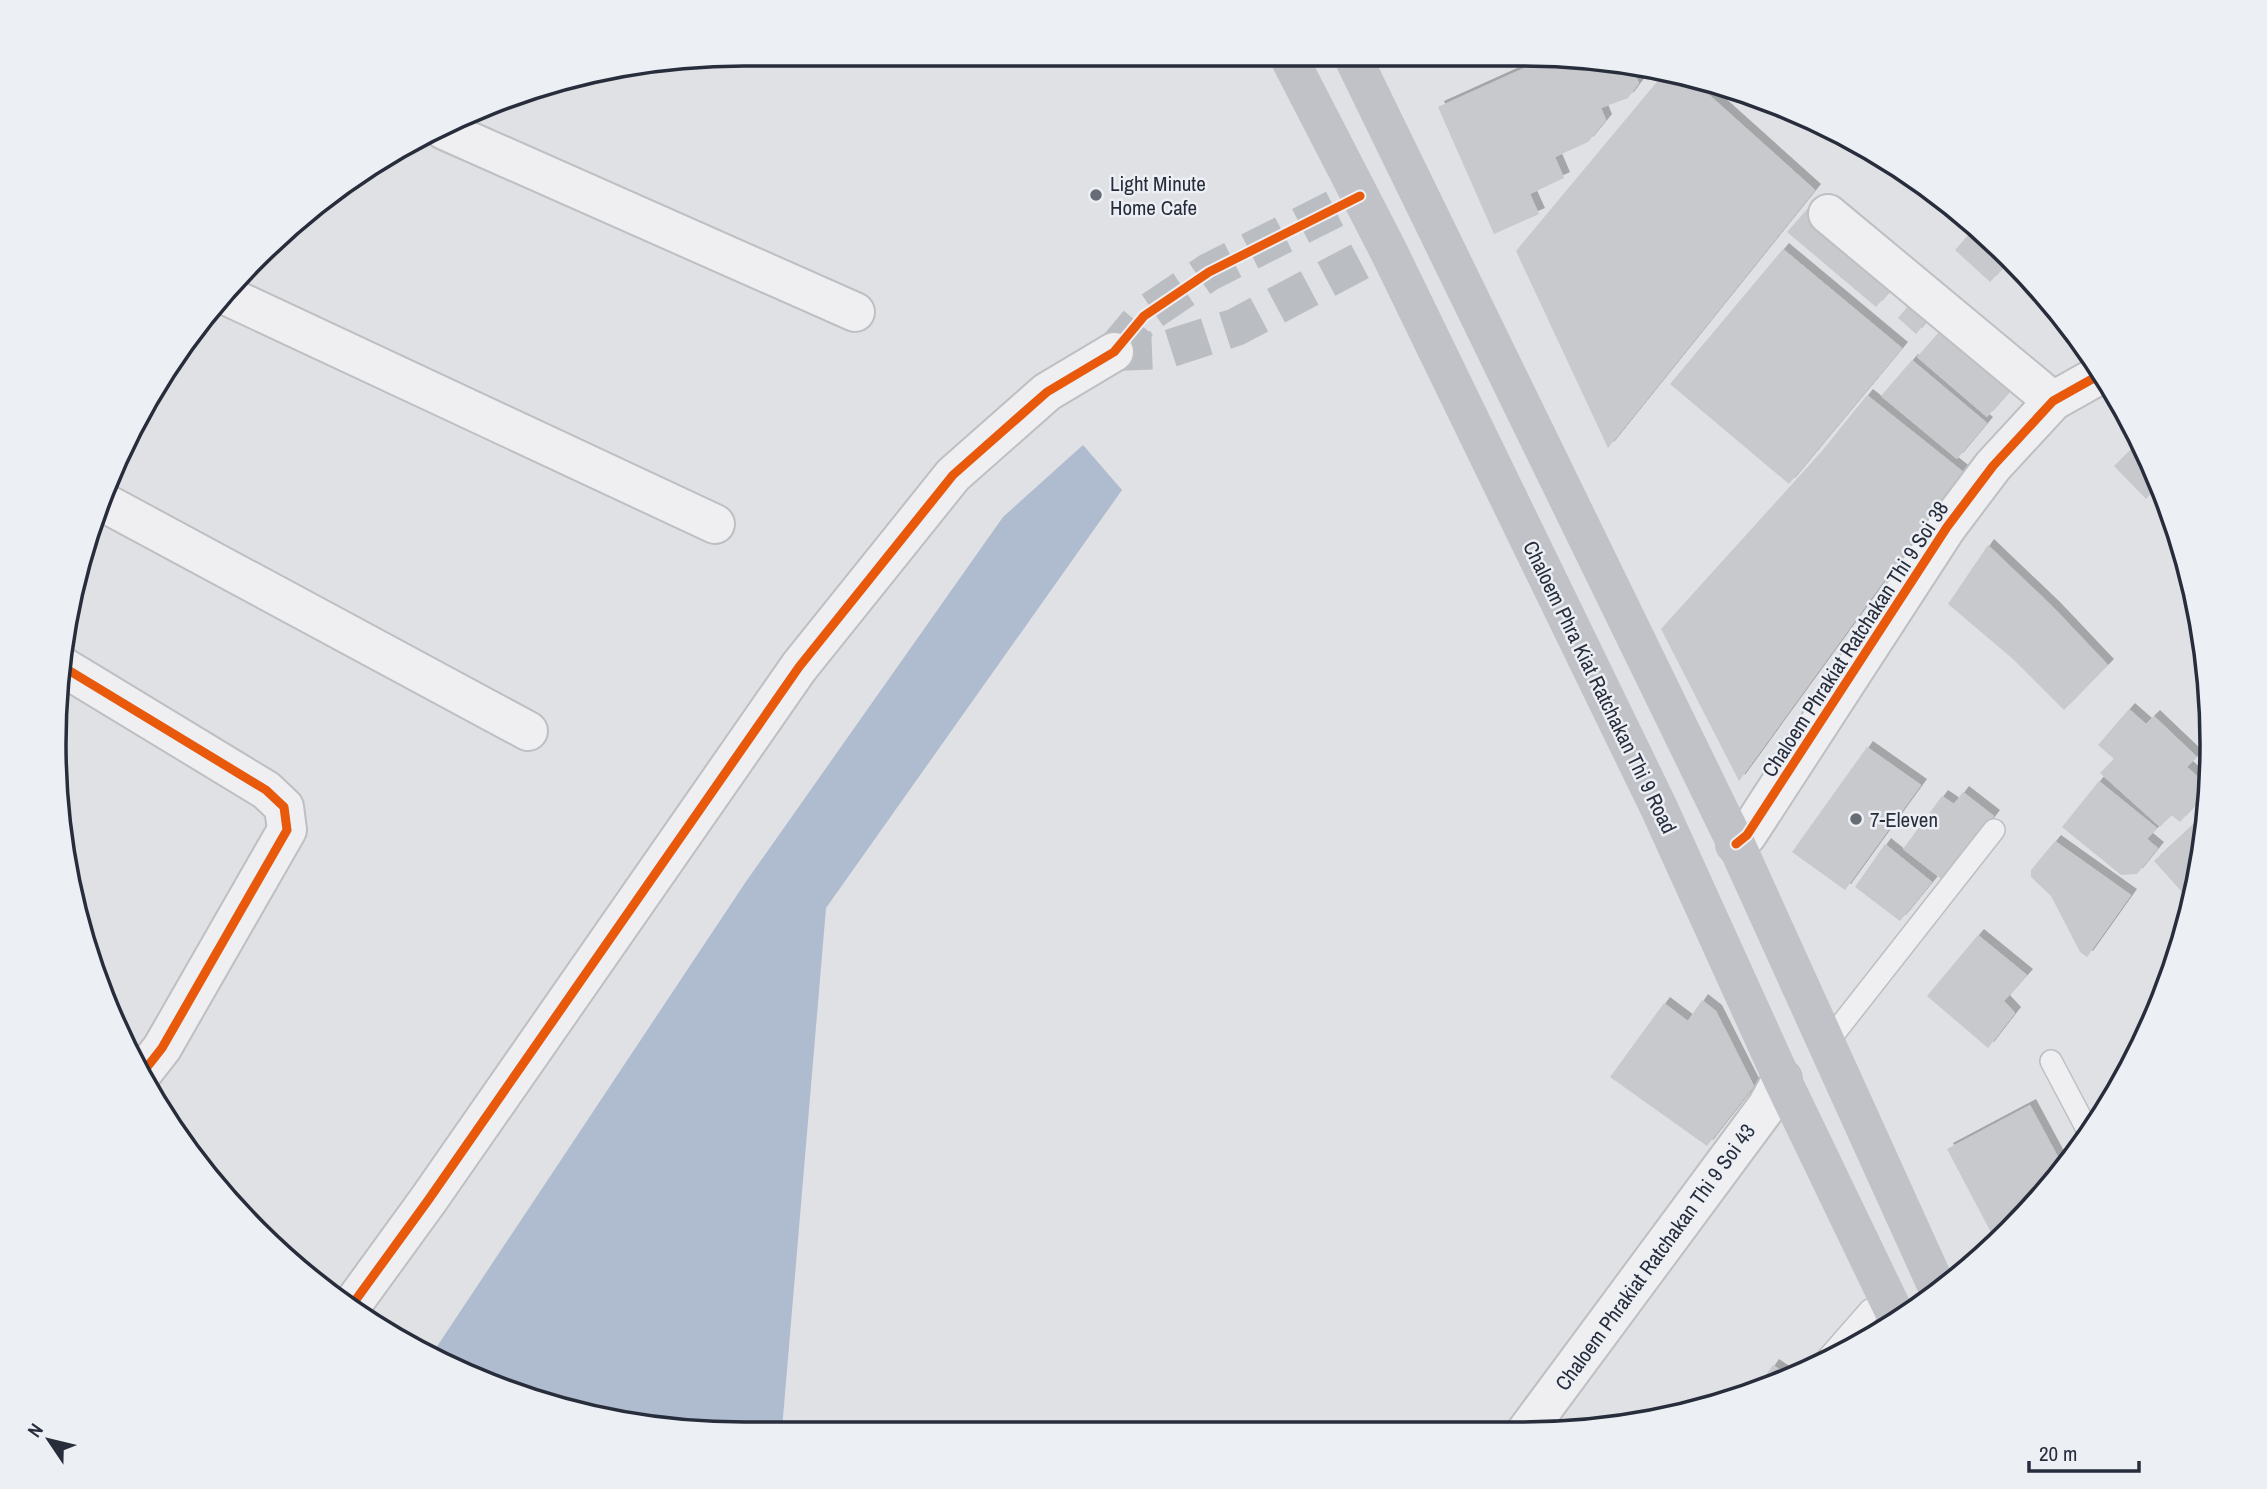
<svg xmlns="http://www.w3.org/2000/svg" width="2267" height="1489" viewBox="0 0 2267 1489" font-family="'Archivo Narrow',sans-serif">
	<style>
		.water { fill: #afbbce }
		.building { fill: #c8c9cc; filter: url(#shadow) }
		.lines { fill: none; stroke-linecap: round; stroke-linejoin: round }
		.street-tunnel { stroke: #babdc2; stroke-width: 38; stroke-dasharray: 38 19; stroke-linecap: butt }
		.lane-casing { stroke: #bdbfc2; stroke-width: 24 }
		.street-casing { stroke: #bdbfc2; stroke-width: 42 }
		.lane { stroke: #efeff1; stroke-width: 21 }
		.street { stroke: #efeff1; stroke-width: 38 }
		.secondary { stroke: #c0c2c7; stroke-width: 38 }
		.cycleway-casing { stroke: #eceff4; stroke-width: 13 }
		.cycleway { stroke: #e8590c; stroke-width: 9 }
		.poi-dot { fill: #686c77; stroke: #eceff4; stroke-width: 2.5 }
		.labels { text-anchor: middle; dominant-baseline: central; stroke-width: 5; stroke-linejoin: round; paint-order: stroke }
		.poi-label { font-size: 21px; fill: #282d3c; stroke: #eceff4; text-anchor: start }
		.street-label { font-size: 21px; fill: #282d3c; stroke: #eceff4 }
		.rim { fill: none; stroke: #282d3c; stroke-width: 3.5 }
	</style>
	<defs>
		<filter id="shadow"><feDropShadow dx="6" dy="-6" stdDeviation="0" flood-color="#0004"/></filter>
	</defs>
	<rect width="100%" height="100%" fill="#dfe1e4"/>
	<!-- water -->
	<path class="water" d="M1083 445 1122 490 826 908 782 1429H654L565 1411 440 1364 430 1357 745 883 1003 517Z"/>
	<!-- building -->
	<g class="building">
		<path d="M1542 60H1613L1630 64 1639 83 1628 98 1601 108 1606 120 1588 142 1555 157 1564 178 1530 194 1539 214 1494 234 1438 107Z"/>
		<path d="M1666 71 1687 75 1815 190 1608 448 1516 251Z"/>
		<path d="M1809 207 1898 282 1876 307 1787 232Z"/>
		<path d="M1977 225 2010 260 1990 282 1955 250Z"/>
		<path d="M1783 249 1902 348 1789 484 1670 384Z"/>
		<path d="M1914 299 1932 315 1916 334 1898 318Z"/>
		<path d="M1947 323 2017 383 1987 417 1917 357Z"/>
		<path d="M1912 360 1987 423 1957 459 1881 396Z"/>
		<path d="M1867 395 1966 474 1921 530 1739 781 1661 629 1822 451Z"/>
		<path d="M2134 427 2142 440 2159 486 2146 499 2114 466 2137 444 2127 433Z"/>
		<path d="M1988 545 2054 608 2108 665 2064 710 2013 659 1948 604Z"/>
		<path d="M2129 709 2146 724 2154 716 2197 757 2187 767 2208 786V791L2180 822 2171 815 2160 827 2100 773 2114 759 2098 745Z"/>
		<path d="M1867 747 1921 785 1845 890 1792 852Z"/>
		<path d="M2099 781 2157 828 2147 839 2158 848 2137 874 2121 875 2062 827Z"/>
		<path d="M1963 792 1994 816 1944 881 1903 849 1942 796 1954 804Z"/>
		<path d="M2208 811 2207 835 2191 902 2154 861Z"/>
		<path d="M2055 841 2131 895 2087 957 2080 952 2051 896 2031 877V870Z"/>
		<path d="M1885 844 1932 882 1900 921 1855 887Z"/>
		<path d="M1978 935 2027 975 2004 1001 2015 1013 1988 1048 1927 996Z"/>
		<path d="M1702 1000 1716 1011 1754 1086 1707 1146 1610 1077 1664 1003 1688 1021Z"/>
		<path d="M2030 1105 2064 1168 2041 1200 1996 1242 1947 1149Z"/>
		<path d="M1773 1365 1791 1377 1755 1391Z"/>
	</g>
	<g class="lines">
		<!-- street-tunnel -->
		<g class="street-tunnel">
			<path d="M1114 352 1165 350 1236 327 1364 259 1388 250"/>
			<path d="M1114 352 1144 316 1209 272 1360 196"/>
		</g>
		<!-- lane casing -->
		<g class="lane-casing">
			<g id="lane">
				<path d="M1826 1048 1837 1030 1994 830"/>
				<path d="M2051 1061 2089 1133"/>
				<path d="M1821 1366 1870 1310 1888 1299"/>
			</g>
		</g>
		<!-- street casing -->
		<g class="street-casing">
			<g id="street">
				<path d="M444 130 855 312"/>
				<path d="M1828 214 2053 401"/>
				<path d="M223 294 715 524"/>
				<path d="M101 501 528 731"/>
				<path d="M60 665 266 790 284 807 287 830 162 1048 140 1076"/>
				<path d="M1736 844 1747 835 1947 527 1993 466 2053 401 2101 374"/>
				<path d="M352 1305 429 1199 799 667 953 475 1047 392 1114 352"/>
				<path d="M1525 1433 1767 1106 1782 1079"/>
			</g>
		</g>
		<!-- lane -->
		<use href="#lane" class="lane"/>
		<!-- street -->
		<use href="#street" class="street"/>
		<!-- secondary -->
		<g class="secondary">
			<path d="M1290 60 1388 250 1659 808 1782 1079 1898 1320"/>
			<path d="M1354 60 1736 844 1940 1294"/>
		</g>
		<!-- cycleway casing -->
		<g class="cycleway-casing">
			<g id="cycleway">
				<path d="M60 665 266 790 284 807 287 830 162 1048 140 1076"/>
				<path d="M1736 844 1747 835 1947 527 1993 466 2053 401 2101 374"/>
				<path d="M352 1305 429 1199 799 667 953 475 1047 392 1114 352 1144 316 1209 272 1360 196"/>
			</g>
		</g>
		<!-- cycleway -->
		<use href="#cycleway" class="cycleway"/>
	</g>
	<!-- markers -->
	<g class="poi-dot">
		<circle cx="1096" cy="195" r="7"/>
		<circle cx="1856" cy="819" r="7"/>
	</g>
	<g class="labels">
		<!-- poi labels -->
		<g class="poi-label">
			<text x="1110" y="183">Light Minute<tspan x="1110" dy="24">Home Cafe</tspan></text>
			<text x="1870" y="819">7-Eleven</text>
		</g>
		<!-- street labels -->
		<g class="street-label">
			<text transform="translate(1855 639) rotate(-57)">Chaloem Phrakiat Ratchakan Thi 9 Soi 38</text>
			<text transform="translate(1600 687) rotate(64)">Chaloem Phra Kiat Ratchakan Thi 9 Road</text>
			<text transform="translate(1655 1257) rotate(-54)">Chaloem Phrakiat Ratchakan Thi 9 Soi 43</text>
		</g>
	</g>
	<!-- crop -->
	<path d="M0 0H2267V1489H0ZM744 66H1522A678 678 0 0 1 2200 744V744A678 678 0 0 1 1522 1422H744A678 678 0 0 1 66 744V744A678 678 0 0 1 744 66Z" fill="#eceff4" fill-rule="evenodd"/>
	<path class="rim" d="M744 66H1522A678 678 0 0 1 2200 744V744A678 678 0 0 1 1522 1422H744A678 678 0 0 1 66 744V744A678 678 0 0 1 744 66Z"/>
	<!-- north arrow -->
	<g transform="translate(49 1440) rotate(305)" stroke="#eceff4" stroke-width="5" paint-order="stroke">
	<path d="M0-5L12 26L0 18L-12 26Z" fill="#282d3c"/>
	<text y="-10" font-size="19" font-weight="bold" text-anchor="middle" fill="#282d3c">N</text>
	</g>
	<!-- scale -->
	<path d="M2029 1461v10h110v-10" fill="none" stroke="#282d3c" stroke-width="3.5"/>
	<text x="2039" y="1461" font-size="21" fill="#282d3c" stroke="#eceff4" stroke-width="5" paint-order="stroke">20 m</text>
</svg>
